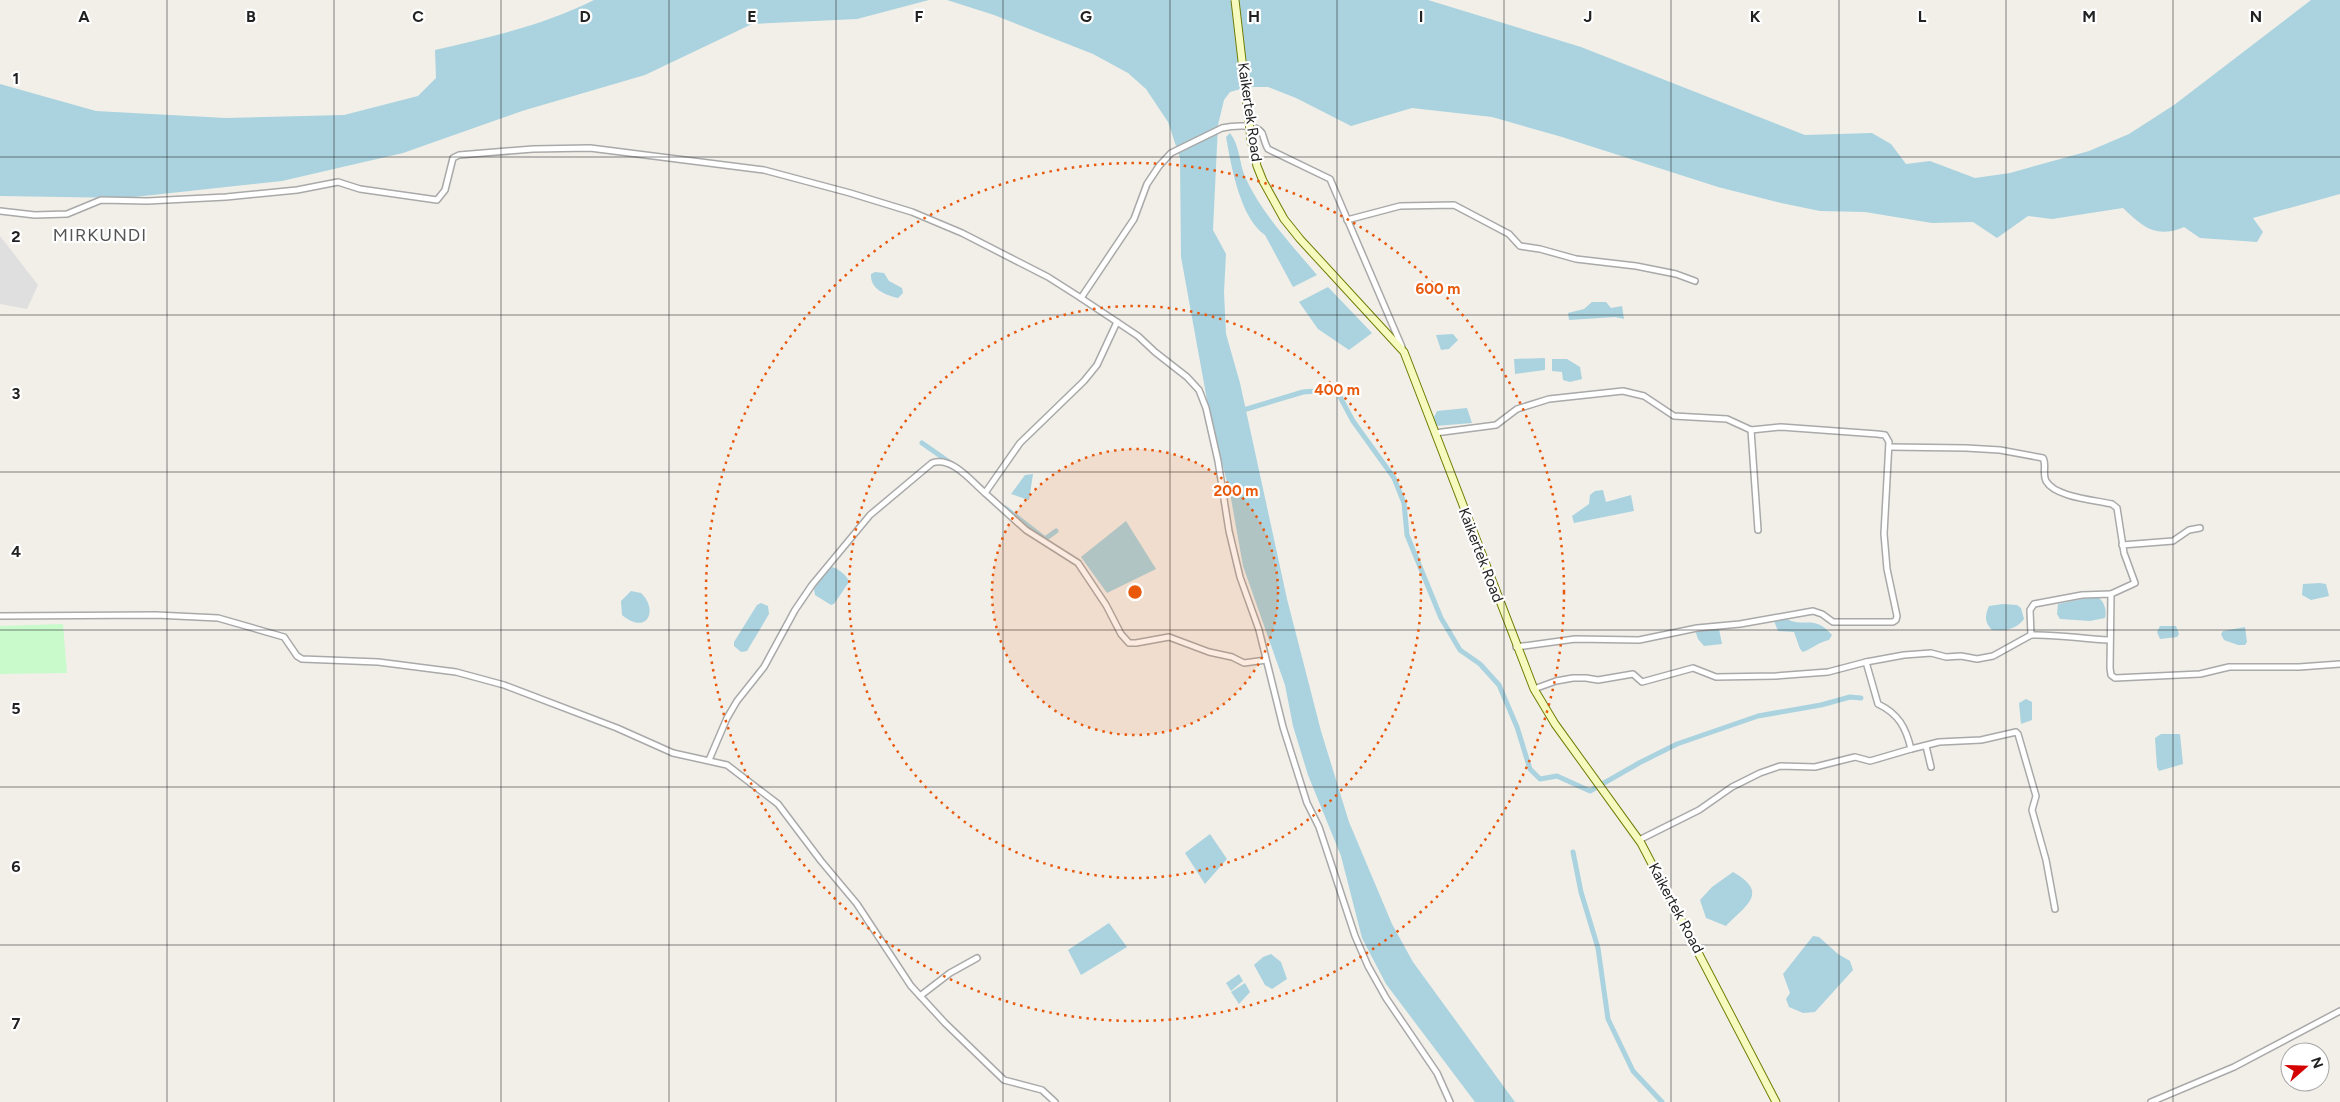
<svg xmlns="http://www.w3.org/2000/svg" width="2340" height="1102" viewBox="0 0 2340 1102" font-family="Figtree,sans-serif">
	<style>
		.residential { fill: #e0dfdf }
		.park { fill: #c8facc }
		.water { fill: #aad3df }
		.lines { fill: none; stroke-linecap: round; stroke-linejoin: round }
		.canal { stroke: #aad3df; stroke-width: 5 }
		.minor-casing { stroke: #a9a9a9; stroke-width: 8 }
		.secondary-casing { stroke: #707d05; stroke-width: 9 }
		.minor { stroke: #fff; stroke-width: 5 }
		.secondary { stroke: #f7fabf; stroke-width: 7 }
		.secondary-bridge-casing { stroke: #707d05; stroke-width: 9; stroke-linecap: butt }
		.secondary-bridge { stroke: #f7fabf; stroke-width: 7 }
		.grid { fill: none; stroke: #222; stroke-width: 1; stroke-opacity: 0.55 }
		.ring { fill: none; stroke: #e8590c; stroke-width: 2.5; stroke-dasharray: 2.5 5 }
		.labels { text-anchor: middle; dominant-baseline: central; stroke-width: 4.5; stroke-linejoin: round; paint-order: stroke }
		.street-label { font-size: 15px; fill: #222; stroke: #fff }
		.quarter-label { font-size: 18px; letter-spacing: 1px; fill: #555; stroke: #fff }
		.grid-label { font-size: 16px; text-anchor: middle; font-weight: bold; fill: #222; stroke: #fff; stroke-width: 4.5; stroke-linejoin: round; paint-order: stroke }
		.centre { fill: #e8590c; stroke: #fff; stroke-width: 2.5 }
		.ring-label { font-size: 15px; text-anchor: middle; font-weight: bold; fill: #e8590c; stroke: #fff; stroke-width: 4.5; stroke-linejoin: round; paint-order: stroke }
	</style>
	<rect width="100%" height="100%" fill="#f2efe9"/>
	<!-- residential -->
	<path class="residential" d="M0 236 38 285 27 309 0 304Z"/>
	<!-- park -->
	<path class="park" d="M63 624 67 673 0 674V626Z"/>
	<!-- water -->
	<g class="water">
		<path d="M594 0H929L857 19 752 24 645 75 522 111 403 153 282 181 125 198 0 196V84L96 111 226 118 344 115 418 96 436 78 435 50C488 38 544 25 594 0Z"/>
		<path d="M947 0H1428L1581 47 1805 135 1872 133 1891 144 1906 164 1930 161 1975 178 2010 173 2089 151 2129 134 2174 105 2311 0H2340V194L2253 218 2263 232 2257 242 2200 238 2184 227C2156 239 2143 227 2123 208L2052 219 2028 216 1997 238 1973 222 1932 223 1865 212 1820 211 1781 203 1718 187 1562 137 1492 117 1412 108 1351 126 1296 98 1268 87H1249L1237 90 1230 92 1224 100 1218 125 1213 230 1226 254 1224 292 1226 334 1240 383 1287 599 1321 731 1349 822 1392 924 1413 962 1515 1102H1475L1386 984 1362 938 1341 856 1308 775 1293 726 1285 685 1243 566 1230 493 1211 422 1181 257 1180 158 1168 122 1146 89 1128 73 1093 54 994 15Z"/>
		<path d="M1230 133C1240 146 1239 162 1245 177 1262 214 1291 244 1317 275L1293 287 1265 235C1240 218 1231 165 1226 137Z"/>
		<path d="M875 272 884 273 889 281 902 288 903 293 898 298C885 295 870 289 871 274Z"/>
		<path d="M1328 287 1372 333 1349 350 1318 329 1299 302Z"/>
		<path d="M1592 302H1606L1611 308 1622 306 1624 319 1615 317 1569 320 1568 313 1584 309Z"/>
		<path d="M1453 334 1458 340 1449 349 1441 350 1436 335Z"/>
		<path d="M1545 358V370L1515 374 1514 359Z"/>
		<path d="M1552 359H1567L1580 367 1582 379 1570 382 1563 380 1562 372 1552 371Z"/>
		<path d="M1467 408 1472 423 1435 426 1434 417 1437 411Z"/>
		<path d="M1033 474 1029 500 1011 494 1025 475Z"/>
		<path d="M1603 490 1606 502 1631 495 1634 511 1574 523 1572 516 1589 504 1590 495 1595 491Z"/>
		<path d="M1126 521 1156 569 1107 593 1081 557Z"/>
		<path d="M830 567C837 567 847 575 849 582L834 604 831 605 815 595 814 589Z"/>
		<path d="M2320 583 2326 584 2329 596 2311 600 2302 595 2303 584Z"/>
		<path d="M631 591 641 593C659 610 647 636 622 615L621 601Z"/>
		<path d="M2096 596C2104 600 2107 610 2105 618L2090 621 2060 619 2057 614 2058 604Z"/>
		<path d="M761 603 768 606 769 614 747 651 741 652 734 646V642L757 605Z"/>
		<path d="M2003 604 2017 605 2021 608 2024 619C2016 630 2004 631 1992 630 1984 622 1985 615 1989 606Z"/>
		<path d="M1787 619C1804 628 1815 614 1832 635L1829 640C1819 642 1813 648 1803 652L1800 649 1794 632 1778 631 1774 621Z"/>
		<path d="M2160 626H2176L2179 634 2177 637 2160 639 2157 632Z"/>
		<path d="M2245 627 2247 642 2245 645H2238L2224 640 2221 634 2223 631Z"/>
		<path d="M1719 629 1722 644 1704 646 1698 639 1696 633 1697 630Z"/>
		<path d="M2026 699 2032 702V720L2021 724 2019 703Z"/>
		<path d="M2161 734H2180L2183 764 2159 771 2157 767 2155 738Z"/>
		<path d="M1210 834 1227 859 1205 884 1185 853Z"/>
		<path d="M1733 872C1770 893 1746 905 1726 926L1706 918 1700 900 1712 887Z"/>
		<path d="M1109 923 1127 947 1081 975 1068 950Z"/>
		<path d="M1813 936 1819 937 1838 954 1850 961 1853 970 1815 1012 1803 1013 1789 1007 1786 999 1790 993 1783 974Z"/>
		<path d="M1271 954 1281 962 1287 979 1272 989 1265 985 1254 965 1263 957Z"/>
		<path d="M1239 974 1243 981 1231 991 1226 983Z"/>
		<path d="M1245 983 1250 992 1239 1004 1231 992Z"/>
	</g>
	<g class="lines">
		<!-- canal -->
		<g class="canal">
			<path d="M1240 411 1303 392 1329 390 1339 395 1353 421 1394 478 1404 503 1407 535 1441 618 1460 650 1480 664 1499 685 1517 727 1530 769 1540 779 1557 776 1590 791 1639 763 1677 744 1758 716 1821 705 1850 697 1861 698"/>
			<path d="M922 443 952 464"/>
			<path d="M1005 508 1045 539 1056 531"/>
			<path d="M1573 852 1581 892 1598 948 1608 1019 1633 1071 1662 1102"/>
		</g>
		<!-- minor casing -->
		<g class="minor-casing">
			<g id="minor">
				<path d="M0 211 35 215 67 214 101 200 147 201 226 197 297 190 338 182 360 189 437 200 445 190 453 158 459 155 533 149 590 148 764 170 850 193 912 212 962 233 1048 277 1081 298 1134 219 1147 184 1159 166 1171 153 1222 128C1231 126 1256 123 1262 133 1264 138 1265 144 1268 149L1330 179 1402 347"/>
				<path d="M1347 220 1400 206 1454 205 1509 234 1520 246 1540 249 1576 259 1636 266 1676 274 1695 281"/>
				<path d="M1081 298 1138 336 1155 352 1187 377 1199 390 1206 408 1218 461 1229 531 1240 577 1259 630 1283 727 1307 803 1319 827 1355 936 1368 966 1386 998 1437 1073 1450 1102"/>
				<path d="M1751 430 1758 530"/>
				<path d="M1435 433 1496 425 1517 409 1549 399 1623 391 1644 396 1674 416 1727 419 1751 430 1781 427 1877 434 1885 435 1889 442 1884 534 1887 569 1897 616 1896 620 1893 622H1833L1822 614 1813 611 1740 624 1697 628 1639 640 1575 639 1516 647"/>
				<path d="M1889 447 1966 448 2000 450 2043 458C2047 465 2042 473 2046 481 2055 497 2094 500 2112 504L2117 508 2124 553 2135 583 2111 594"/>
				<path d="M985 493 1026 530 1078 563 1106 605 1121 634 1129 643H1136L1169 637 1209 652 1232 657 1244 663 1266 660"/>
				<path d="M2122 545 2173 541 2189 530 2200 528"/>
				<path d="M0 616 156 615 218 618 284 637 297 656 302 659 378 662 456 672 504 685 617 728 673 753 727 765 778 804 821 861 857 904 911 986 945 1023 1004 1080 1042 1090 1055 1102"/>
				<path d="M2031 635C2057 634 2083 639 2109 640"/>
				<path d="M1534 689 1556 681 1573 678H1586L1598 680 1633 674 1642 682 1693 668 1716 677 1776 676 1828 672 1866 662"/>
				<path d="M1926 746 1931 767"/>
				<path d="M1911 749 1939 742 1981 740 2016 732 2018 734 2036 796 2032 810 2046 860 2055 909"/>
				<path d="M709 760 727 718 737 701 764 667 795 610 812 585 870 515 932 463C952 456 971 481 985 493L1020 443 1084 381 1097 365 1117 322"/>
				<path d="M1639 840 1699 810 1732 787 1760 773 1780 766 1815 767 1855 757 1870 761 1911 749C1906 728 1899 714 1878 704L1866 662 1904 655 1931 653 1946 657 1961 656 1977 659 1993 656 2031 635 2030 610 2034 604 2082 595 2111 594 2110 668 2111 675 2115 678 2200 674 2229 667H2299L2340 664"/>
				<path d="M920 996 950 973 977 958"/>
				<path d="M2151 1102 2234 1067 2340 1011"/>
			</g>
		</g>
		<!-- secondary casing -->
		<g class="secondary-casing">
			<path id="secondary" d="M1251 139 1257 166 1263 181 1284 219 1300 239 1404 352 1534 689 1555 724 1641 843 1776 1102"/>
		</g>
		<!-- minor -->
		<use href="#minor" class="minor"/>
		<!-- secondary -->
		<use href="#secondary" class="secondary"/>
		<!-- secondary-bridge casing -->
		<g class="secondary-bridge-casing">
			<path id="secondary-bridge" d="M1235 0 1251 139"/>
		</g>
		<!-- secondary-bridge -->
		<use href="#secondary-bridge" class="secondary-bridge"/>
	</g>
	<!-- grid -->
	<path class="grid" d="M167 0V1102M334 0V1102M501 0V1102M669 0V1102M836 0V1102M1003 0V1102M1170 0V1102M1337 0V1102M1504 0V1102M1671 0V1102M1839 0V1102M2006 0V1102M2173 0V1102M0 157H2340M0 315H2340M0 472H2340M0 630H2340M0 787H2340M0 945H2340"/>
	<!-- distance rings -->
	<circle cx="1135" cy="592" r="143" fill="#e8590c" fill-opacity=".12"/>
	<g class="ring">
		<circle cx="1135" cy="592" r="143"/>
		<circle cx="1135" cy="592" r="286"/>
		<circle cx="1135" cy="592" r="429"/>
	</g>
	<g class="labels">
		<!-- street labels -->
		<g class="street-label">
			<text transform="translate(1250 112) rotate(82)">Kaikertek Road</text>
			<text transform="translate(1481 555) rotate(69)">Kaikertek Road</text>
			<text transform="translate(1676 908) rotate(62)">Kaikertek Road</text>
		</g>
		<!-- quarter labels -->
		<g class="quarter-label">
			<text x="100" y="235">MIRKUNDI</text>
		</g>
	</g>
	<g class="grid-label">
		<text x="84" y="22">A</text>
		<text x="251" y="22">B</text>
		<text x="418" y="22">C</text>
		<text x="585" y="22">D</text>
		<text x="752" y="22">E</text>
		<text x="919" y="22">F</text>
		<text x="1086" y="22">G</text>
		<text x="1254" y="22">H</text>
		<text x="1421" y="22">I</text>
		<text x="1588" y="22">J</text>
		<text x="1755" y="22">K</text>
		<text x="1922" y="22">L</text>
		<text x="2089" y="22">M</text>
		<text x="2256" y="22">N</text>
		<text x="16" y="84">1</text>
		<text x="16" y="242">2</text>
		<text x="16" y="399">3</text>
		<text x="16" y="557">4</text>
		<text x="16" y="714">5</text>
		<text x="16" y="872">6</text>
		<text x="16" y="1029">7</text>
	</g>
	<circle cx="1135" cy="592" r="8" class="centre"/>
	<g class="ring-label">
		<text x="1438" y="294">600 m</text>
		<text x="1337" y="395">400 m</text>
		<text x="1236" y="496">200 m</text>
	</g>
	<!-- north arrow -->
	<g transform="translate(2305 1067) rotate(70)"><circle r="24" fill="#ffffff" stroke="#a7a7a7"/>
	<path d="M0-4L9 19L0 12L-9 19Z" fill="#d40000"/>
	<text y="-8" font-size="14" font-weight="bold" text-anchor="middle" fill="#222222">N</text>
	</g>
</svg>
